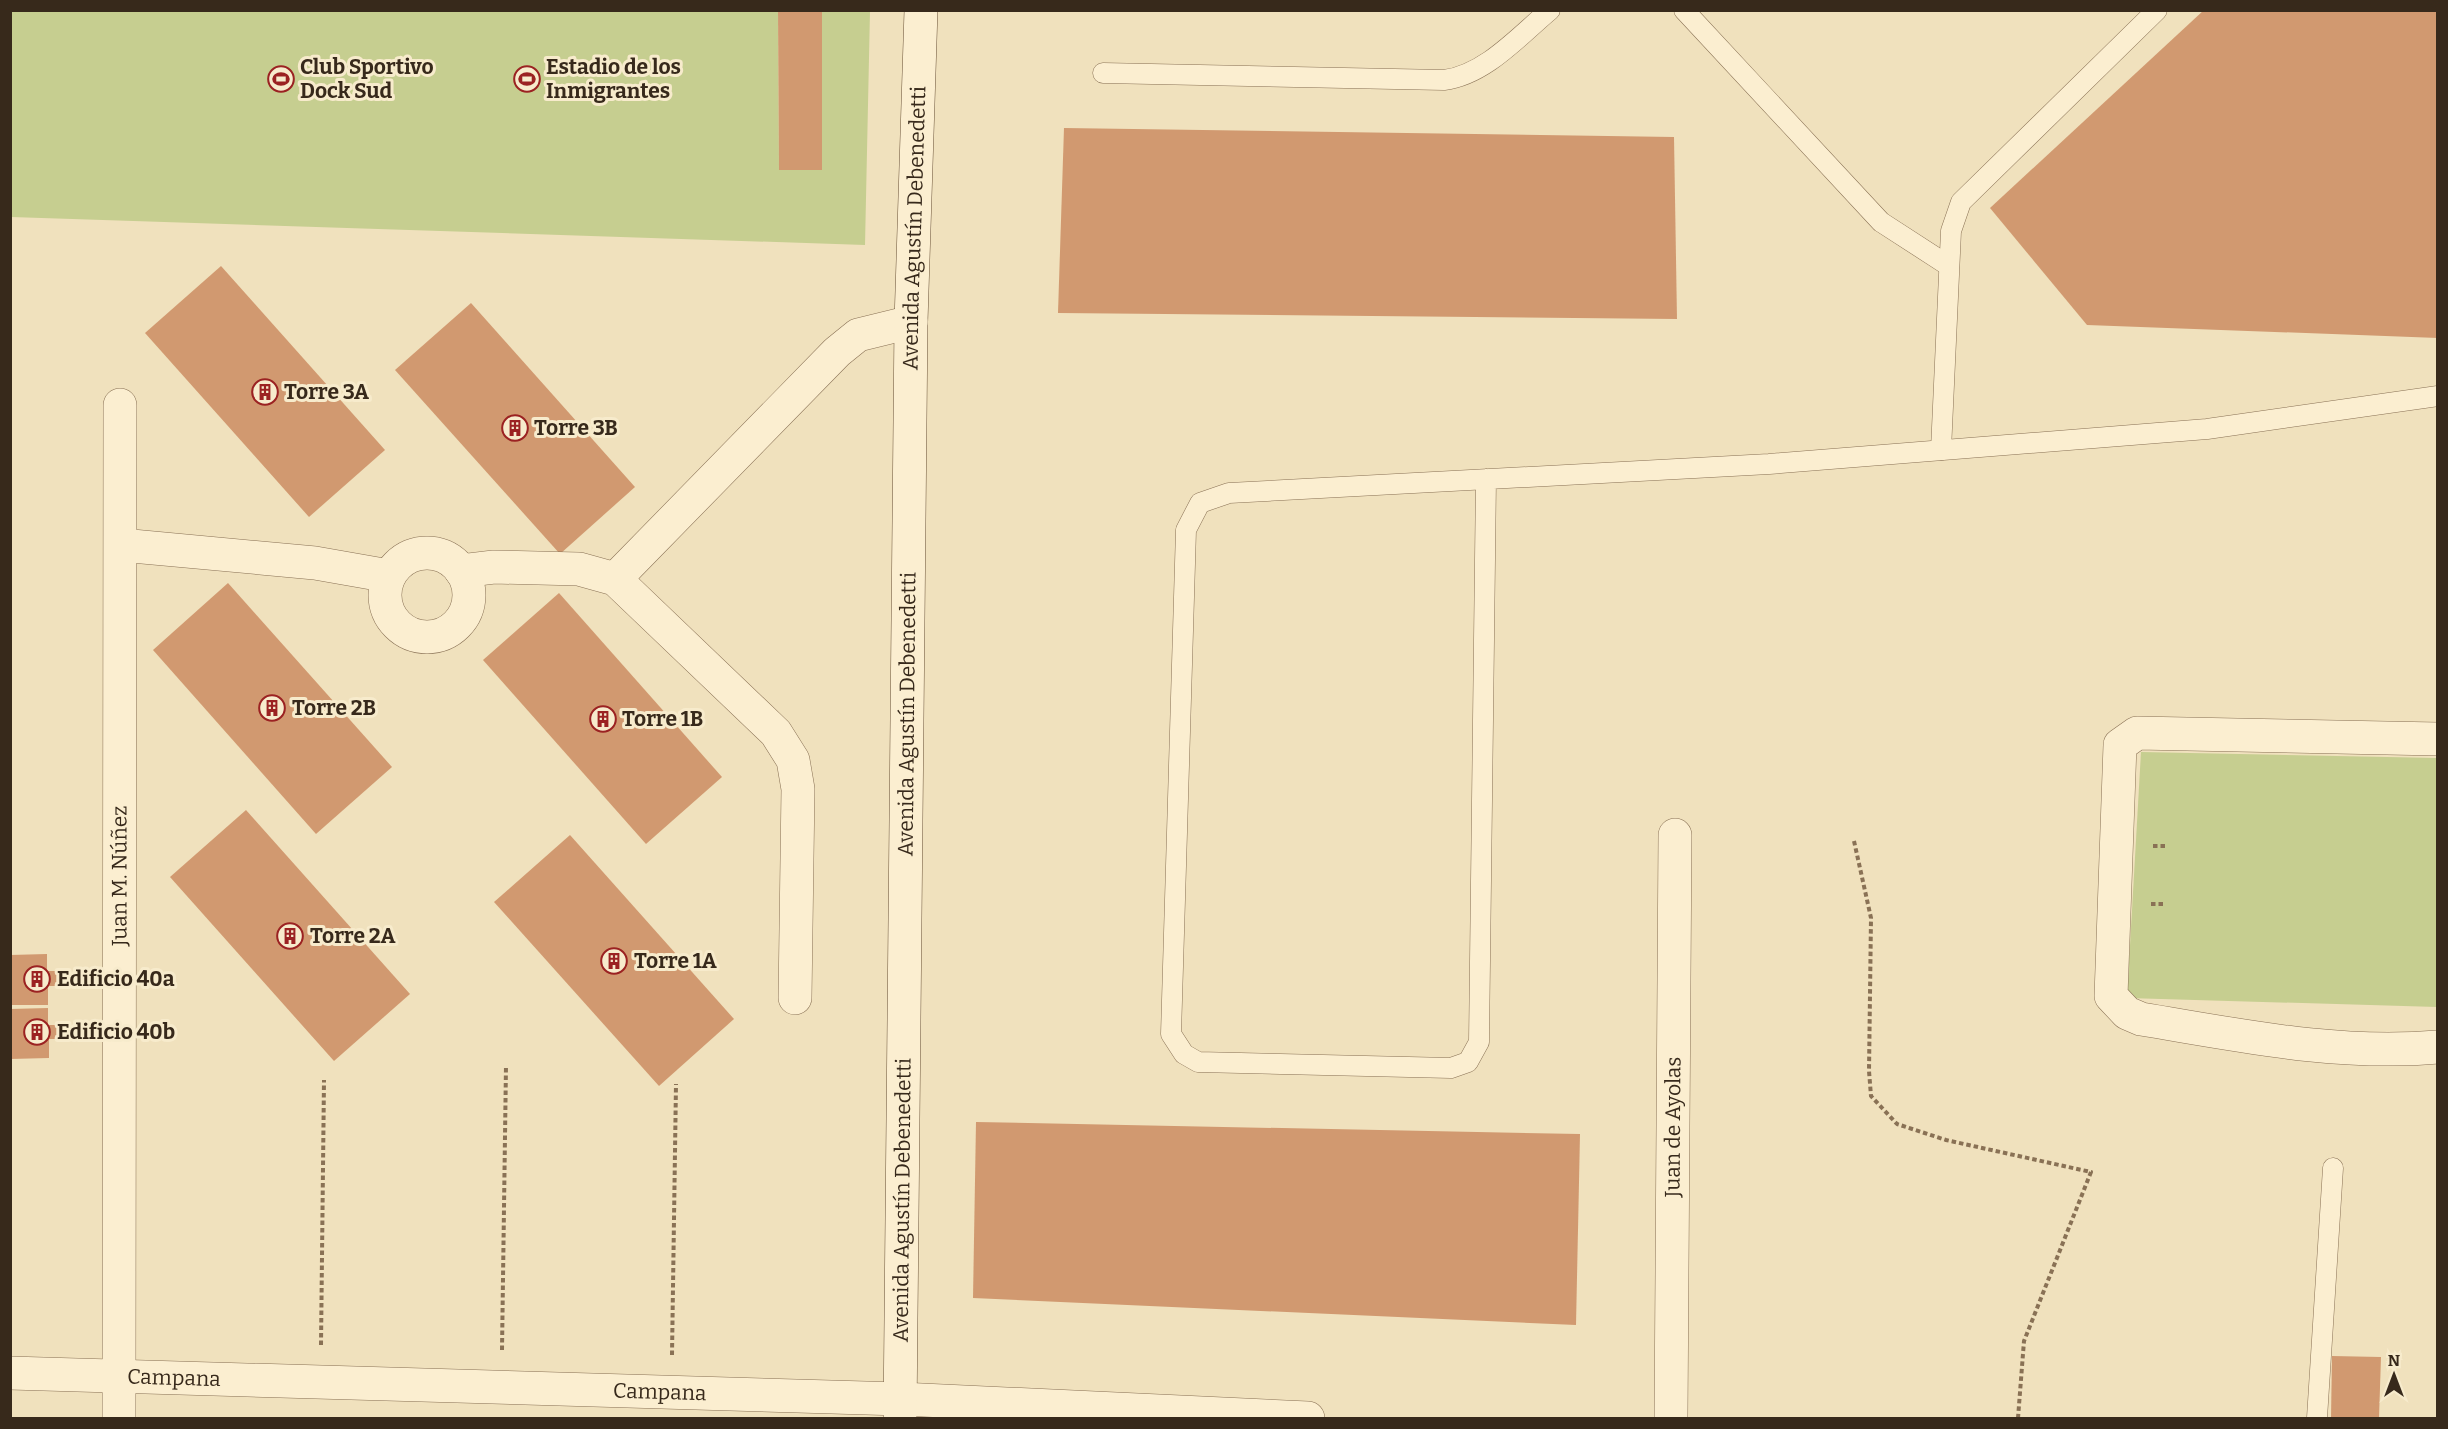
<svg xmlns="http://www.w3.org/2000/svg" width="2448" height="1429" viewBox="0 0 2448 1429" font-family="Bitter,serif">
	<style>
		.green { fill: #c6ce90 }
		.building { fill: #d19970 }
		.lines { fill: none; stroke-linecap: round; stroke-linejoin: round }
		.lane-casing { stroke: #897155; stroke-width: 21 }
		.street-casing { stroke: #897155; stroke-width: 34 }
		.secondary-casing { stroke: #6a5238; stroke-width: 34 }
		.path { stroke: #897155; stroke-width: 4; stroke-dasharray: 4.5 3; stroke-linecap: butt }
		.lane { stroke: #fbeed0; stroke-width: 20 }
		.street { stroke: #fbeed0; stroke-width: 33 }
		.secondary { stroke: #fbeed0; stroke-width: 33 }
		.labels { text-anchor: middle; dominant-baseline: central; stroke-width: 6; stroke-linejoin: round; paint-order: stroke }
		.poi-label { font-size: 21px; font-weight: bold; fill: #37291b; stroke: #f7ebcc; text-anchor: start }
		.street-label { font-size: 21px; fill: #37291b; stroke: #f7ebcc }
	</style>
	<rect width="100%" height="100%" fill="#f0e1bd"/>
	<!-- green -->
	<g class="green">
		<path d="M11 11H778L779 170H822V11H870L865 245 11 217Z"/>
		<path d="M2141 752 2437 758V1007L2127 998Z"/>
	</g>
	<!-- building -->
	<g class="building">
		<path d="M778 10H822V170H779Z"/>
		<path d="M2204 10H2438V338L2087 325 1990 208Z"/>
		<path d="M1064 128 1674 137 1677 319 1058 313Z"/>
		<path d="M221 266 385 450 309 517 145 333Z"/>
		<path d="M471 303 635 487 560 554 395 370Z"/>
		<path d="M228 583 392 767 316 834 153 650Z"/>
		<path d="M559 593 722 777 646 844 483 660Z"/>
		<path d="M246 810 410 994 334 1061 170 877Z"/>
		<path d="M570 835 734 1019 659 1086 494 902Z"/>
		<path d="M47 954V971H63V986H48V1005H10V955Z"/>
		<path d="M48 1008V1025H64V1039H49V1058L10 1059V1009Z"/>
		<path d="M976 1122 1580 1134 1576 1325 973 1298Z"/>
		<path d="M2332 1356 2381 1357 2379 1418H2331Z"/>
	</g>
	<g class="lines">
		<!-- lane casing -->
		<g class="lane-casing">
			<g id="lane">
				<path d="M1684 10 1881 222 1949 266"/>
				<path d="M1103 73 1444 80C1485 75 1519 36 1550 10"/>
				<path d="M1941 450 1951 231 1961 202 2157 10"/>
				<path d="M1486 479 1479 1042 1468 1062 1451 1068 1198 1062 1184 1054 1171 1034 1186 530 1200 503 1229 493 1769 464 2207 429 2438 396"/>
				<path d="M2317 1418 2333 1168"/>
			</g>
		</g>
		<!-- street casing -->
		<g class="street-casing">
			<g id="street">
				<path d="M121 545 315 563 389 576"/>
				<circle cx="427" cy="595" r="42"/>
				<path d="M461 571 494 567 579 569 615 579 776 733 793 760 798 789 795 998"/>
				<path d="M615 579 837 352 858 335 911 322"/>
				<path d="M2438 739 2137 733 2120 745 2111 996 2127 1013 2141 1019C2239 1035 2337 1056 2438 1047"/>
				<path id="s1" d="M10 1373 901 1399 1308 1418"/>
				<path id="s2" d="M119 1418 120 405"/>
				<path id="s3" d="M1671 1418 1675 835"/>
			</g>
		</g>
		<!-- secondary casing -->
		<g class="secondary-casing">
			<g id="secondary">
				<path id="s4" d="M900 1418 911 322 921 10"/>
			</g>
		</g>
		<!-- path -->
		<g class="path">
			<path d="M1854 841 1871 918 1869 1071 1871 1096 1897 1124 1946 1140 2091 1172 2024 1341 2018 1418"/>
			<path d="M2153 846H2167"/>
			<path d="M2151 904H2164"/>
			<path d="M321 1345 324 1080"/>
			<path d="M502 1350 506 1065"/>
			<path d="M672 1355 676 1084"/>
		</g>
		<!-- lane -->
		<use href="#lane" class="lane"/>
		<!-- street -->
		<use href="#street" class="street"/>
		<!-- secondary -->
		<use href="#secondary" class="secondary"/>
	</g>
	<!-- icons -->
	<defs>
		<g id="stadium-ring" transform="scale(1.35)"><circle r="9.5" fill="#f7ebcc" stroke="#9b2222" stroke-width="1.5"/><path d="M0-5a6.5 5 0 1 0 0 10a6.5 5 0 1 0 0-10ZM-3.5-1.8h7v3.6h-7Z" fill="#9b2222"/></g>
		<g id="building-ring" transform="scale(1.35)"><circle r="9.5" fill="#f7ebcc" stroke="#9b2222" stroke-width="1.5"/><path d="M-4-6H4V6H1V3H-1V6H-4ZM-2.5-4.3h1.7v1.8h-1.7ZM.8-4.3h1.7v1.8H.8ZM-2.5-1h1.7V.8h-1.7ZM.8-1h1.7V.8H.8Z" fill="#9b2222"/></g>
	</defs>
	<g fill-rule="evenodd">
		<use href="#stadium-ring" x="281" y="79"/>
		<use href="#stadium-ring" x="527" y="79"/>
		<use href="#building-ring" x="265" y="392"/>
		<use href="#building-ring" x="515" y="428"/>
		<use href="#building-ring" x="272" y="708"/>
		<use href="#building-ring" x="603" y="719"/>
		<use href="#building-ring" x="290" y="936"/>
		<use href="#building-ring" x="614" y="961"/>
		<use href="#building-ring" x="37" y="979"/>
		<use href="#building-ring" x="37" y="1032"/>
	</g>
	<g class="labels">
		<!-- poi labels -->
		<g class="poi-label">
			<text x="300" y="67">Club Sportivo<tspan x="300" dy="24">Dock Sud</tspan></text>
			<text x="546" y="67">Estadio de los<tspan x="546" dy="24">Inmigrantes</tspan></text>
			<text x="284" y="392">Torre 3A</text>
			<text x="534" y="428">Torre 3B</text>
			<text x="292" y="708">Torre 2B</text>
			<text x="622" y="719">Torre 1B</text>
			<text x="310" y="936">Torre 2A</text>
			<text x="634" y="961">Torre 1A</text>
			<text x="57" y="979">Edificio 40a</text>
			<text x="57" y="1032">Edificio 40b</text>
		</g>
		<!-- street labels -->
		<g class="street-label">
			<text stroke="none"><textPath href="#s4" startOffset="1190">Avenida Agustín Debenedetti</textPath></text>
			<text stroke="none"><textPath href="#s4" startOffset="704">Avenida Agustín Debenedetti</textPath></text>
			<text stroke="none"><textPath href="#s2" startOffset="542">Juan M. Núñez</textPath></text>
			<text stroke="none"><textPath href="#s3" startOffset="291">Juan de Ayolas</textPath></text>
			<text stroke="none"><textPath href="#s4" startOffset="218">Avenida Agustín Debenedetti</textPath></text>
			<text stroke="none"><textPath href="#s1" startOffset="164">Campana</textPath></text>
			<text stroke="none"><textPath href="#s1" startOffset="650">Campana</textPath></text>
		</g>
	</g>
	<!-- border -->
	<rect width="2448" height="1429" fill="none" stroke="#37291b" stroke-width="24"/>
	<!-- north arrow -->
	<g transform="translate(2394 1375)" stroke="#f7ebcc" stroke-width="4.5" paint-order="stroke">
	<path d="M0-4.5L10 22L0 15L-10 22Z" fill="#37291b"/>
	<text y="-9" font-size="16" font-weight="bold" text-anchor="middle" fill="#37291b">N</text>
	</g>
</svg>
